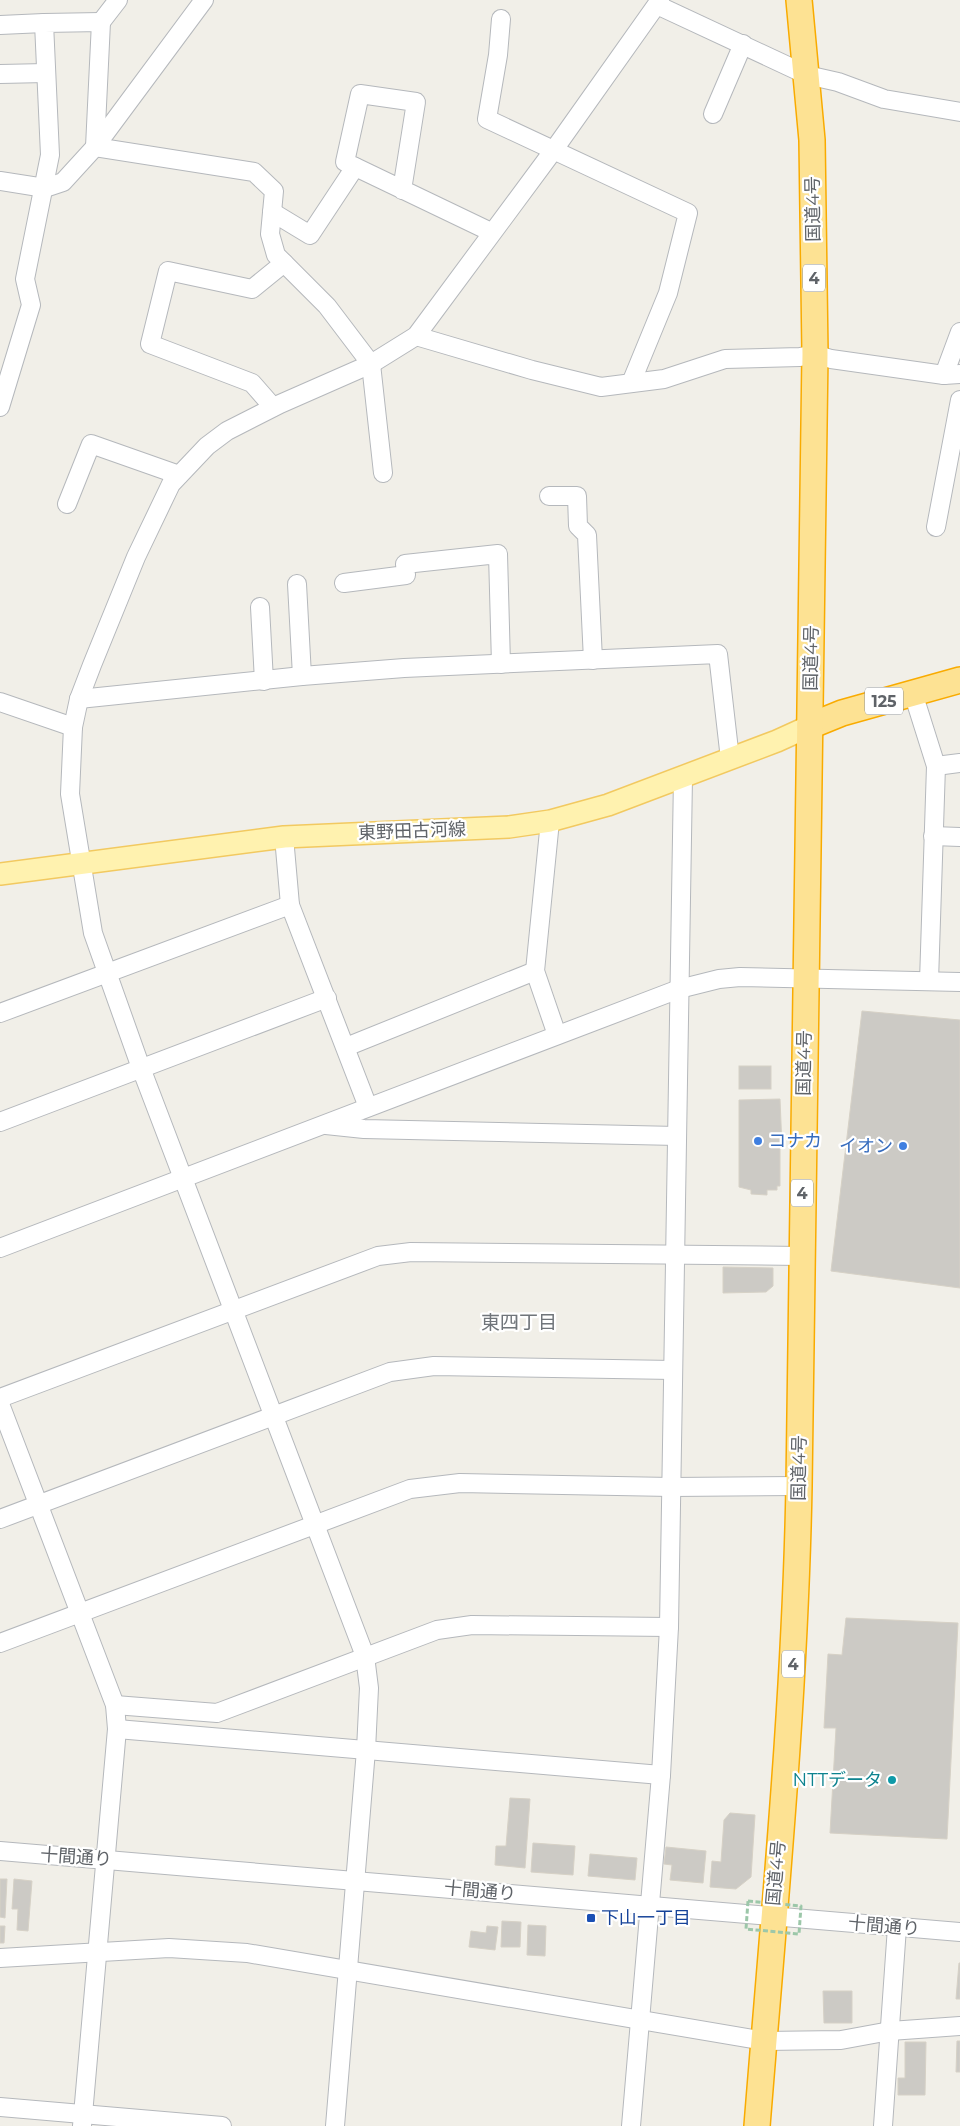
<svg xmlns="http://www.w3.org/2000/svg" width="960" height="2126" viewBox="0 0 960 2126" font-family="Montserrat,'Noto Sans JP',sans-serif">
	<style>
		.building { fill: #cccac5; stroke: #d6d1c6 }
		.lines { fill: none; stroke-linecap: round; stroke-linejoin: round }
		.minor-casing { stroke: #b5b8bc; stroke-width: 20 }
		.major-casing { stroke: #f2c960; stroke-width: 24 }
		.highway-casing { stroke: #f9ab00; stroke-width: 28 }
		.minor { stroke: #fff; stroke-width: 18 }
		.major { stroke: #fff2af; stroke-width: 21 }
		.highway { stroke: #fde293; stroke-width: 25 }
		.path-bridge { stroke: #9cc7a9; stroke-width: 3; stroke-dasharray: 5 2.5; stroke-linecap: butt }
		.shop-dot { fill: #3f7fe0; stroke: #fff; stroke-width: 2 }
		.culture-dot { fill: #0f9aa8; stroke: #fff; stroke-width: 2 }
		.transit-dot { fill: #1a4fb4; stroke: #fff; stroke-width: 2 }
		.labels { text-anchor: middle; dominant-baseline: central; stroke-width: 4.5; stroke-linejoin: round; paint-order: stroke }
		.shield { fill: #fff; stroke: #8f9295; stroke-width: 1 }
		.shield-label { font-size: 16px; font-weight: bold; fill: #5f6368 }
		.street-label { font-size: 18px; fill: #5f6368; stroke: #fff }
		.shop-label { font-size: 18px; fill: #366cbe; stroke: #fff; text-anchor: start }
		.culture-label { font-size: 18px; fill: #0d838f; stroke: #fff; text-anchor: end }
		.transit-label { font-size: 18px; fill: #164399; stroke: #fff; text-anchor: start }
		.neighbourhood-label { font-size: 19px; fill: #70757a; stroke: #fff }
	</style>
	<rect width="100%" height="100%" fill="#f1efe8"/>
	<!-- building -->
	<g class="building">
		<path d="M862 1011 960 1020V1288L831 1271Z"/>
		<rect x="739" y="1066" width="32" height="23"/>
		<path d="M780 1099 782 1147H780V1186H777V1190H767V1195L751 1194V1190L739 1187V1100Z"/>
		<path d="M723 1267 773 1268V1286L766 1292 723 1293Z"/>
		<path d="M846 1618 958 1623 947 1839 830 1833 836 1728H824L828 1654 842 1655Z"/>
		<path d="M510 1798 530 1799 525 1868 495 1865 496 1846H506Z"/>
		<path d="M730 1813 755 1815 751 1877 736 1889 710 1887 712 1861 721 1862 724 1820Z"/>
		<path d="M533 1843 575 1846 573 1875 531 1872Z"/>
		<path d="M666 1847 706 1851 703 1883 670 1880 672 1865 664 1864Z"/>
		<path d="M590 1854 637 1858 635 1880 588 1876Z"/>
		<path d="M0 1879H7L5 1918 0 1917Z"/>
		<path d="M14 1879 32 1881 28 1931 17 1930 18 1909H12Z"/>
		<path d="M502 1921 521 1922 520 1947H501Z"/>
		<path d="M528 1925 546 1926 545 1956 527 1955Z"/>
		<path d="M0 1926H5L4 1943H0Z"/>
		<path d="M487 1926 498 1927 495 1950 469 1947 471 1931 486 1933Z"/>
		<path d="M959 1963H960V1999H956Z"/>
		<path d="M823 1991H852V2023H824Z"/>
		<path d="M957 2041H960V2072H956Z"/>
		<path d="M905 2042H926L925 2095H898V2078H905Z"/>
	</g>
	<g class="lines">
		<!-- minor casing -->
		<g class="minor-casing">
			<g id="minor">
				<path d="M657 5 807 75 838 82 884 99 960 112"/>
				<path d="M501 19 498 55 487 119 688 213 668 293 631 383"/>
				<path d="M101 22 118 0"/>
				<path d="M0 25 44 23"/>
				<path d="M0 74 46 73"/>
				<path d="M713 114 743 44"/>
				<path d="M0 181 45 188 63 182 95 147 204 0"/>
				<path d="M402 190 416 102 360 94 345 162 491 232"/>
				<path d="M272 212 310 235 355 167"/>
				<path d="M416 336 532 370 601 387 664 379 725 359 800 357 815 354 831 359 944 375 960 374"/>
				<path d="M944 375 960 332"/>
				<path d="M0 407 31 305 25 279 50 155 44 23 101 22 95 147 254 172 274 191 270 234 276 255 327 306 371 364 383 473"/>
				<path d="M273 407 252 383 150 344 168 271 252 289 284 263"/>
				<path d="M549 496H577L578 526 587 535 593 660"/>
				<path d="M67 504 91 444 179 475"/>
				<path d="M936 527 960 400"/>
				<path d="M344 583 406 575 405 564 498 554 501 664"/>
				<path d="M297 584 302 676"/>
				<path d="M260 607 264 681"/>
				<path d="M913 693 936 766 929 981"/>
				<path d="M79 699 302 676 404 668 718 654 730 759"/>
				<path d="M0 702 73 727"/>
				<path d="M936 766 960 763"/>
				<path d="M550 821 535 971 557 1035"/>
				<path d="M933 836 960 837"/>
				<path d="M284 837 290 905 368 1107"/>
				<path d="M0 1013 290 905"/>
				<path d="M346 1047 535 971"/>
				<path d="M0 1122 327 998"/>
				<path d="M326 1125 364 1129 677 1136"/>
				<path d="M0 1248 679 989 719 979 740 977 960 982"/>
				<path d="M0 1398 378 1256 411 1252 801 1256"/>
				<path d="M0 1404 115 1705 117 1729 82 2126"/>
				<path d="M0 1519 390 1372 434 1366 673 1370"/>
				<path d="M0 1643 410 1489 460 1483 671 1487 799 1486"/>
				<path d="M115 1705 217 1713 437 1630 472 1625 669 1627"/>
				<path d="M117 1729 661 1775"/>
				<path d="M0 1851 960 1932"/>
				<path d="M0 1958 169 1948 247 1953 764 2041 841 2040 890 2031 960 2026"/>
				<path d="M0 2107 222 2126"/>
				<path d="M335 2126 366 1750 369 1688 365 1656 141 1068 93 933 70 794 73 727 79 699 92 665 136 557 171 484 207 446 227 431 280 404 371 364 416 336 553 151 660 0"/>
				<path d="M631 2126 661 1775 669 1627 683 777"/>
				<path d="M883 2126 897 1927"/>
			</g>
		</g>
		<!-- major casing -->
		<g class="major-casing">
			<path id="major" d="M0 874 284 837 509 827 550 821 608 805 777 741 810 726"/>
		</g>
		<!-- highway casing -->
		<g class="highway-casing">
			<g id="highway">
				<path d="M810 726 842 713 960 680"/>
				<path d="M757 2126C774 1913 795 1700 799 1486L815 354 812 140 799 0"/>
			</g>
		</g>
		<!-- minor -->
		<use href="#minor" class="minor"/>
		<!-- major -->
		<use href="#major" class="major"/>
		<!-- highway -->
		<use href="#highway" class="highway"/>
		<!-- path-bridge -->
		<path class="path-bridge" d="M748 1901 801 1906 799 1934 746 1929Z"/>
	</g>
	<!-- markers -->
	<g class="shop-dot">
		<circle cx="758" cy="1141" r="5"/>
		<circle cx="903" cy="1146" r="5"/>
	</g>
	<circle class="culture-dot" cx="892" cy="1780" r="5"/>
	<rect class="transit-dot" x="586" y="1913" width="10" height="10" rx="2.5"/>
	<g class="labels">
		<!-- shield labels -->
		<g class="shield">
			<rect x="803" y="264.5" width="22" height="27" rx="4"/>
			<rect x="865" y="687.5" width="38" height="27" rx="4"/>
			<rect x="791" y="1179.5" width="22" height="27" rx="4"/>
			<rect x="782" y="1650.5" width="22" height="27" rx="4"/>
		</g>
		<g class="shield-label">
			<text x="814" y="278">4</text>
			<text x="884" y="701">125</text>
			<text x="802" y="1193">4</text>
			<text x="793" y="1664">4</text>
		</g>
		<!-- street labels -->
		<g class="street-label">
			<text transform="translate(813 209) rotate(-91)">国道4号</text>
			<text transform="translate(811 658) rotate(-89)">国道4号</text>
			<text transform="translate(412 831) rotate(-2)">東野田古河線</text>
			<text transform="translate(804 1063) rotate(-89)">国道4号</text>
			<text transform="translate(799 1468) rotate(-89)">国道4号</text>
			<text transform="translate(76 1857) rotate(4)">十間通り</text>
			<text transform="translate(776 1873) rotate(-85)">国道4号</text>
			<text transform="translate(480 1891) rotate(5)">十間通り</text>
			<text transform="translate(884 1926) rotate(5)">十間通り</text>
		</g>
		<!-- shop labels -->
		<g class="shop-label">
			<text x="768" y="1141">コナカ</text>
			<text x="893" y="1146" text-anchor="end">イオン</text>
		</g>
		<!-- culture labels -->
		<g class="culture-label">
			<text x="882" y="1780">NTTデータ</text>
		</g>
		<!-- transit labels -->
		<g class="transit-label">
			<text x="601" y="1918">下山一丁目</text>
		</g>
		<!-- neighbourhood labels -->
		<g class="neighbourhood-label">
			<text x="519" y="1322">東四丁目</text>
		</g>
	</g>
</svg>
